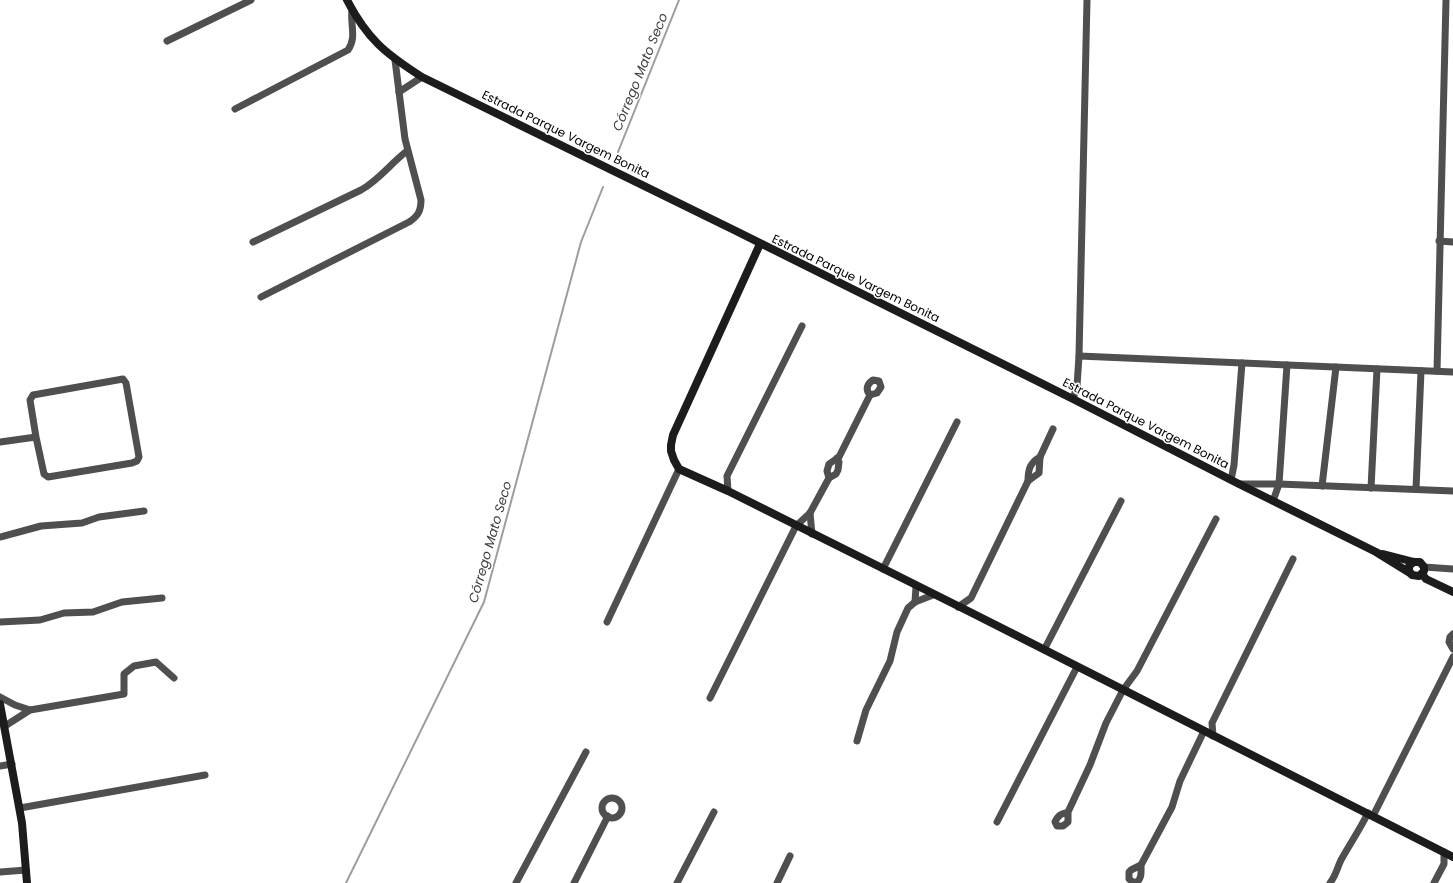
<svg xmlns="http://www.w3.org/2000/svg" width="1453" height="883" viewBox="0 0 1453 883" font-family="Poppins,sans-serif">
	<style>
		.lines { fill: none; stroke-linecap: round; stroke-linejoin: round }
		.stream { stroke: #9d9d9d; stroke-width: 2 }
		.street { stroke: #4f4f4f; stroke-width: 7 }
		.secondary { stroke: #1c1c1c; stroke-width: 8 }
		.labels { text-anchor: middle; dominant-baseline: central; stroke-width: 3; stroke-linejoin: round; paint-order: stroke }
		.street-label { font-size: 12px; fill: #000; stroke: #fff }
		.water-label { font-size: 13px; font-style: italic; fill: #3e3e3e; stroke: #fff }
	</style>
	<rect width="100%" height="100%" fill="#fff"/>
	<g class="lines">
		<!-- stream -->
		<g class="stream">
			<path d="M618 152 679 0"/>
			<path d="M346 883 484 602 581 242 603 187"/>
		</g>
		<!-- street -->
		<g class="street">
			<path d="M167 41 251 0"/>
			<path d="M399 92 422 77"/>
			<path d="M235 109 348 50C357 37 350 25 352 10"/>
			<path d="M1439 241 1453 242"/>
			<path d="M253 242 361 190C379 180 391 163 407 151"/>
			<path d="M261 297 409 222C418 216 421 211 421 200L405 139 395 60"/>
			<path d="M1079 356 1453 372"/>
			<path d="M1437 371 1446 0"/>
			<path d="M873 380 879 381 881 387 877 393 870 395C865 389 867 384 873 380Z"/>
			<path d="M1073 399 1077 386 1079 356 1087 0"/>
			<path d="M0 442 36 437 30 400 33 395 123 379 126 383 139 457 137 461 132 463 48 477 44 474 36 437"/>
			<path d="M829 478 827 471 829 464 839 457 870 395"/>
			<path d="M1231 480 1234 465 1242 363"/>
			<path d="M1028 481C1028 469 1030 463 1040 457"/>
			<path d="M1239 484H1279L1453 491"/>
			<path d="M1322 486 1336 367"/>
			<path d="M1371 488 1377 369"/>
			<path d="M1416 489 1421 371"/>
			<path d="M728 491 727 476 802 326"/>
			<path d="M1273 501 1279 484 1287 365"/>
			<path d="M810 513 812 534"/>
			<path d="M0 537 41 526 82 523 99 517 144 511"/>
			<path d="M1424 567 1453 569"/>
			<path d="M883 569 957 422"/>
			<path d="M915 602 916 587"/>
			<path d="M958 607 971 598 1028 481 1039 473 1040 457 1053 429"/>
			<path d="M0 622 40 620 64 613 93 612 122 602 162 598"/>
			<path d="M607 622 679 469"/>
			<path d="M1453 634 1450 637 1449 642 1453 649"/>
			<path d="M1044 650 1121 501"/>
			<path d="M0 697 15 705 30 710"/>
			<path d="M710 698 796 526 810 513 829 478 836 474 838 470 839 462 837 458"/>
			<path d="M5 726 30 710 124 694V674L134 666 156 662 174 678"/>
			<path d="M1213 736 1212 723 1293 559"/>
			<path d="M857 741 866 710 890 661 897 632 908 608 915 602 933 595"/>
			<path d="M0 766 12 764"/>
			<circle cx="612" cy="808" r="10"/>
			<path d="M20 808 205 775"/>
			<path d="M1068 812V822L1063 826H1057L1055 822C1058 815 1061 814 1068 812L1090 765 1106 723 1123 690 1137 671 1216 519"/>
			<path d="M1373 816 1453 657"/>
			<path d="M997 822 1077 667"/>
			<path d="M1141 865C1141 872 1142 878 1137 882H1133L1129 879V872L1131 870 1141 865 1172 807 1180 781 1204 731"/>
			<path d="M0 872 26 870"/>
			<path d="M516 883 586 752"/>
			<path d="M574 883 608 816"/>
			<path d="M677 883 714 812"/>
			<path d="M777 883 790 856"/>
			<path d="M1330 883C1336 876 1337 868 1341 860 1350 844 1360 829 1368 813"/>
			<path d="M1434 883 1444 864V852"/>
		</g>
		<!-- secondary -->
		<g class="secondary">
			<path d="M347 0C367 39 386 54 422 77L736 231 1073 399 1239 484 1376 552 1410 573"/>
			<path d="M760 244 673 435 671 445V451L674 460 679 469 728 491 970 612 1453 857"/>
			<path d="M1383 554 1414 562H1420L1424 567V571L1419 576 1412 575 1409 571V566L1414 562"/>
			<path d="M1422 574 1426 579 1453 592"/>
			<path d="M0 704 22 823 27 883"/>
		</g>
	</g>
	<g class="labels">
		<!-- street labels -->
		<g class="street-label">
			<text transform="translate(566 134) rotate(26)">Estrada Parque Vargem Bonita</text>
			<text transform="translate(856 278) rotate(26)">Estrada Parque Vargem Bonita</text>
			<text transform="translate(1146 423) rotate(27)">Estrada Parque Vargem Bonita</text>
		</g>
		<!-- water labels -->
		<g class="water-label">
			<text transform="translate(640 72) rotate(-68)">Córrego Mato Seco</text>
			<text transform="translate(490 542) rotate(-74)">Córrego Mato Seco</text>
		</g>
	</g>
</svg>
